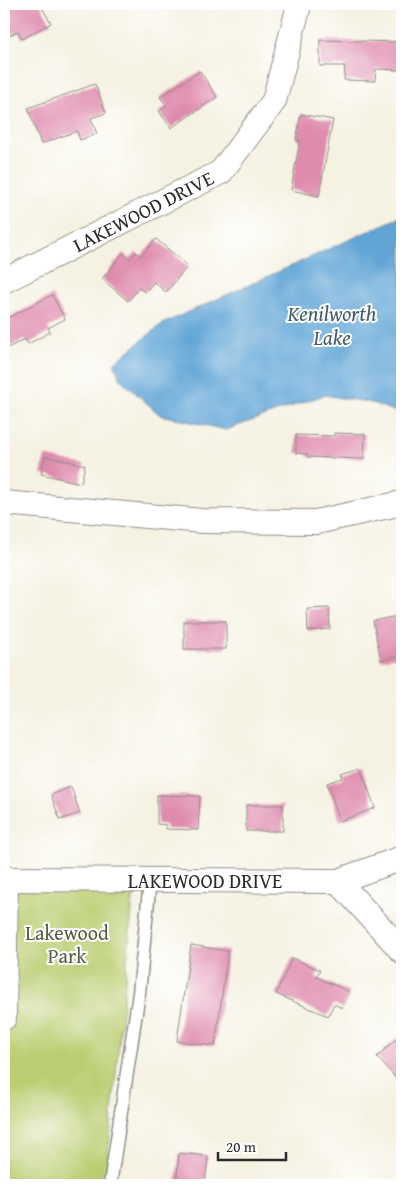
<svg xmlns="http://www.w3.org/2000/svg" width="406" height="1189" viewBox="0 0 406 1189" font-family="'Gentium Book Plus',serif">
	<style>
		.green { fill: #bacd70; stroke: #727c4e }
		.water { fill: #61a5d6; stroke: #466880 }
		.building { fill: #df8bae }
		.lines { fill: none; stroke-linecap: round; stroke-linejoin: round }
		.lane-casing { stroke: #908e86; stroke-width: 15 }
		.street-casing { stroke: #908e86; stroke-width: 26 }
		.lane { stroke: #fff; stroke-width: 12 }
		.street { stroke: #fff; stroke-width: 24 }
		.labels { text-anchor: middle; dominant-baseline: central; stroke-width: 4; stroke-linejoin: round; paint-order: stroke }
		.street-label { font-size: 20px; fill: #2b2b2b; stroke: #fff }
		.park-label { font-size: 20px; fill: #565c40; stroke: #fff }
		.water-label { font-size: 21px; font-style: italic; fill: #415c6f; stroke: #fff }
	</style>
	<rect width="100%" height="100%" fill="#fff"/>
	<filter id="ink" filterUnits="userSpaceOnUse"><feTurbulence type="fractalNoise" baseFrequency=".02" numOctaves="2"/><feDisplacementMap in="SourceGraphic" scale="10" xChannelSelector="R" yChannelSelector="G"/><feConvolveMatrix kernelMatrix="1 2 1 2 8 2 1 2 1" color-interpolation-filters="sRGB"/></filter>
	<filter id="wash" filterUnits="userSpaceOnUse"><feTurbulence type="fractalNoise" baseFrequency=".0096" numOctaves="4" result="noise"/><feDisplacementMap in="SourceGraphic" scale="20" xChannelSelector="R" yChannelSelector="G"/><feGaussianBlur stdDeviation="1.12" result="paint"/><feColorMatrix in="noise" values="0 0 0 0 0 0 0 0 0 0 0 0 0 0 0 0 0 1.4 0 .05"/><feComposite in="paint" operator="in"/></filter>
	<g filter="url(#wash)">
		<rect width="100%" height="100%" fill="#f5f2e2"/>
		<!-- green -->
		<path class="green" d="M6 879 135 880 105 1185H4Z"/>
		<!-- water -->
		<path class="water" d="M402 216V414L372 403 324 395 226 430 160 415 121 380 114 363 162 324Z"/>
		<g id="blocks">
			<!-- building -->
			<g class="building">
				<path d="M4 4H40L51 23 22 39 18 31 4 39Z"/>
				<path d="M320 40 400 42 399 70 376 69 375 81 344 80 345 66H320Z"/>
				<path d="M200 71 217 97 171 128 159 111 167 106 160 97Z"/>
				<path d="M95 84 106 113 91 118 97 134 80 140 77 131 41 144 28 108Z"/>
				<path d="M301 114 333 120 319 196 291 190 300 140H296Z"/>
				<path d="M156 239 188 266 166 292 154 282 145 292 139 288 128 301 102 279 123 253 130 259 136 252 141 256Z"/>
				<path d="M52 295 65 319 48 328 50 332 28 344 25 339 4 350V320Z"/>
				<path d="M334 433 365 434 364 459 307 457V454L296 453V435L334 436Z"/>
				<path d="M45 456 85 465 81 483 41 474Z"/>
				<path d="M329 608 330 629 308 631 307 609Z"/>
				<path d="M402 615V656L381 660 373 621Z"/>
				<rect x="184" y="621" width="42" height="28"/>
				<path d="M361 768 375 808 340 821 327 783 343 778 342 774Z"/>
				<path d="M71 787 80 813 60 820 51 795Z"/>
				<path d="M157 795 200 796 198 830 166 829V825L157 824Z"/>
				<rect x="246" y="805" width="37" height="26"/>
				<path d="M191 945 228 951 215 1046 177 1041Z"/>
				<path d="M292 958 320 970 316 977 350 992 342 1008 334 1004 328 1016 276 994Z"/>
				<path d="M402 1033V1085L377 1057Z"/>
				<path d="M179 1153 208 1156 205 1185H176Z"/>
			</g>
		</g>
	</g>
	<g filter="url(#ink)">
		<use href="#blocks" fill-opacity="0" stroke="#908e86" stroke-width="1"/>
		<g class="lines">
			<!-- lane casing -->
			<g class="lane-casing">
				<path id="lane" d="M110 1185 139 993 150 880"/>
			</g>
			<!-- street casing -->
			<g class="street-casing">
				<g id="street">
					<path d="M4 281 221 172 274 101 298 9 296 4"/>
					<path d="M4 503 202 521 316 522 402 503"/>
					<path d="M4 879 338 881 402 858"/>
					<path d="M338 881 402 951"/>
					<path d="M4 1018 6 879"/>
				</g>
			</g>
			<!-- lane -->
			<use href="#lane" class="lane"/>
			<!-- street -->
			<use href="#street" class="street"/>
		</g>
	</g>
	<g class="labels">
		<!-- street labels -->
		<g class="street-label">
			<text transform="translate(143 211) rotate(-27)">LAKEWOOD DRIVE</text>
			<text x="205" y="880">LAKEWOOD DRIVE</text>
		</g>
		<!-- park labels -->
		<g class="park-label">
			<text x="67" y="932">Lakewood<tspan x="67" dy="23">Park</tspan></text>
		</g>
		<!-- water labels -->
		<g class="water-label">
			<text x="332" y="313">Kenilworth<tspan x="332" dy="24">Lake</tspan></text>
		</g>
	</g>
	<!-- margin -->
	<rect width="406" height="1189" fill="none" stroke="#fff" stroke-width="20"/>
	<!-- scale -->
	<path d="M218 1152v8h68v-8" fill="none" stroke="#2b2b2b" stroke-width="2.5"/>
	<text x="226" y="1152" font-size="15" fill="#2b2b2b" stroke="#ffffff" stroke-width="4" paint-order="stroke">20 m</text>
</svg>
